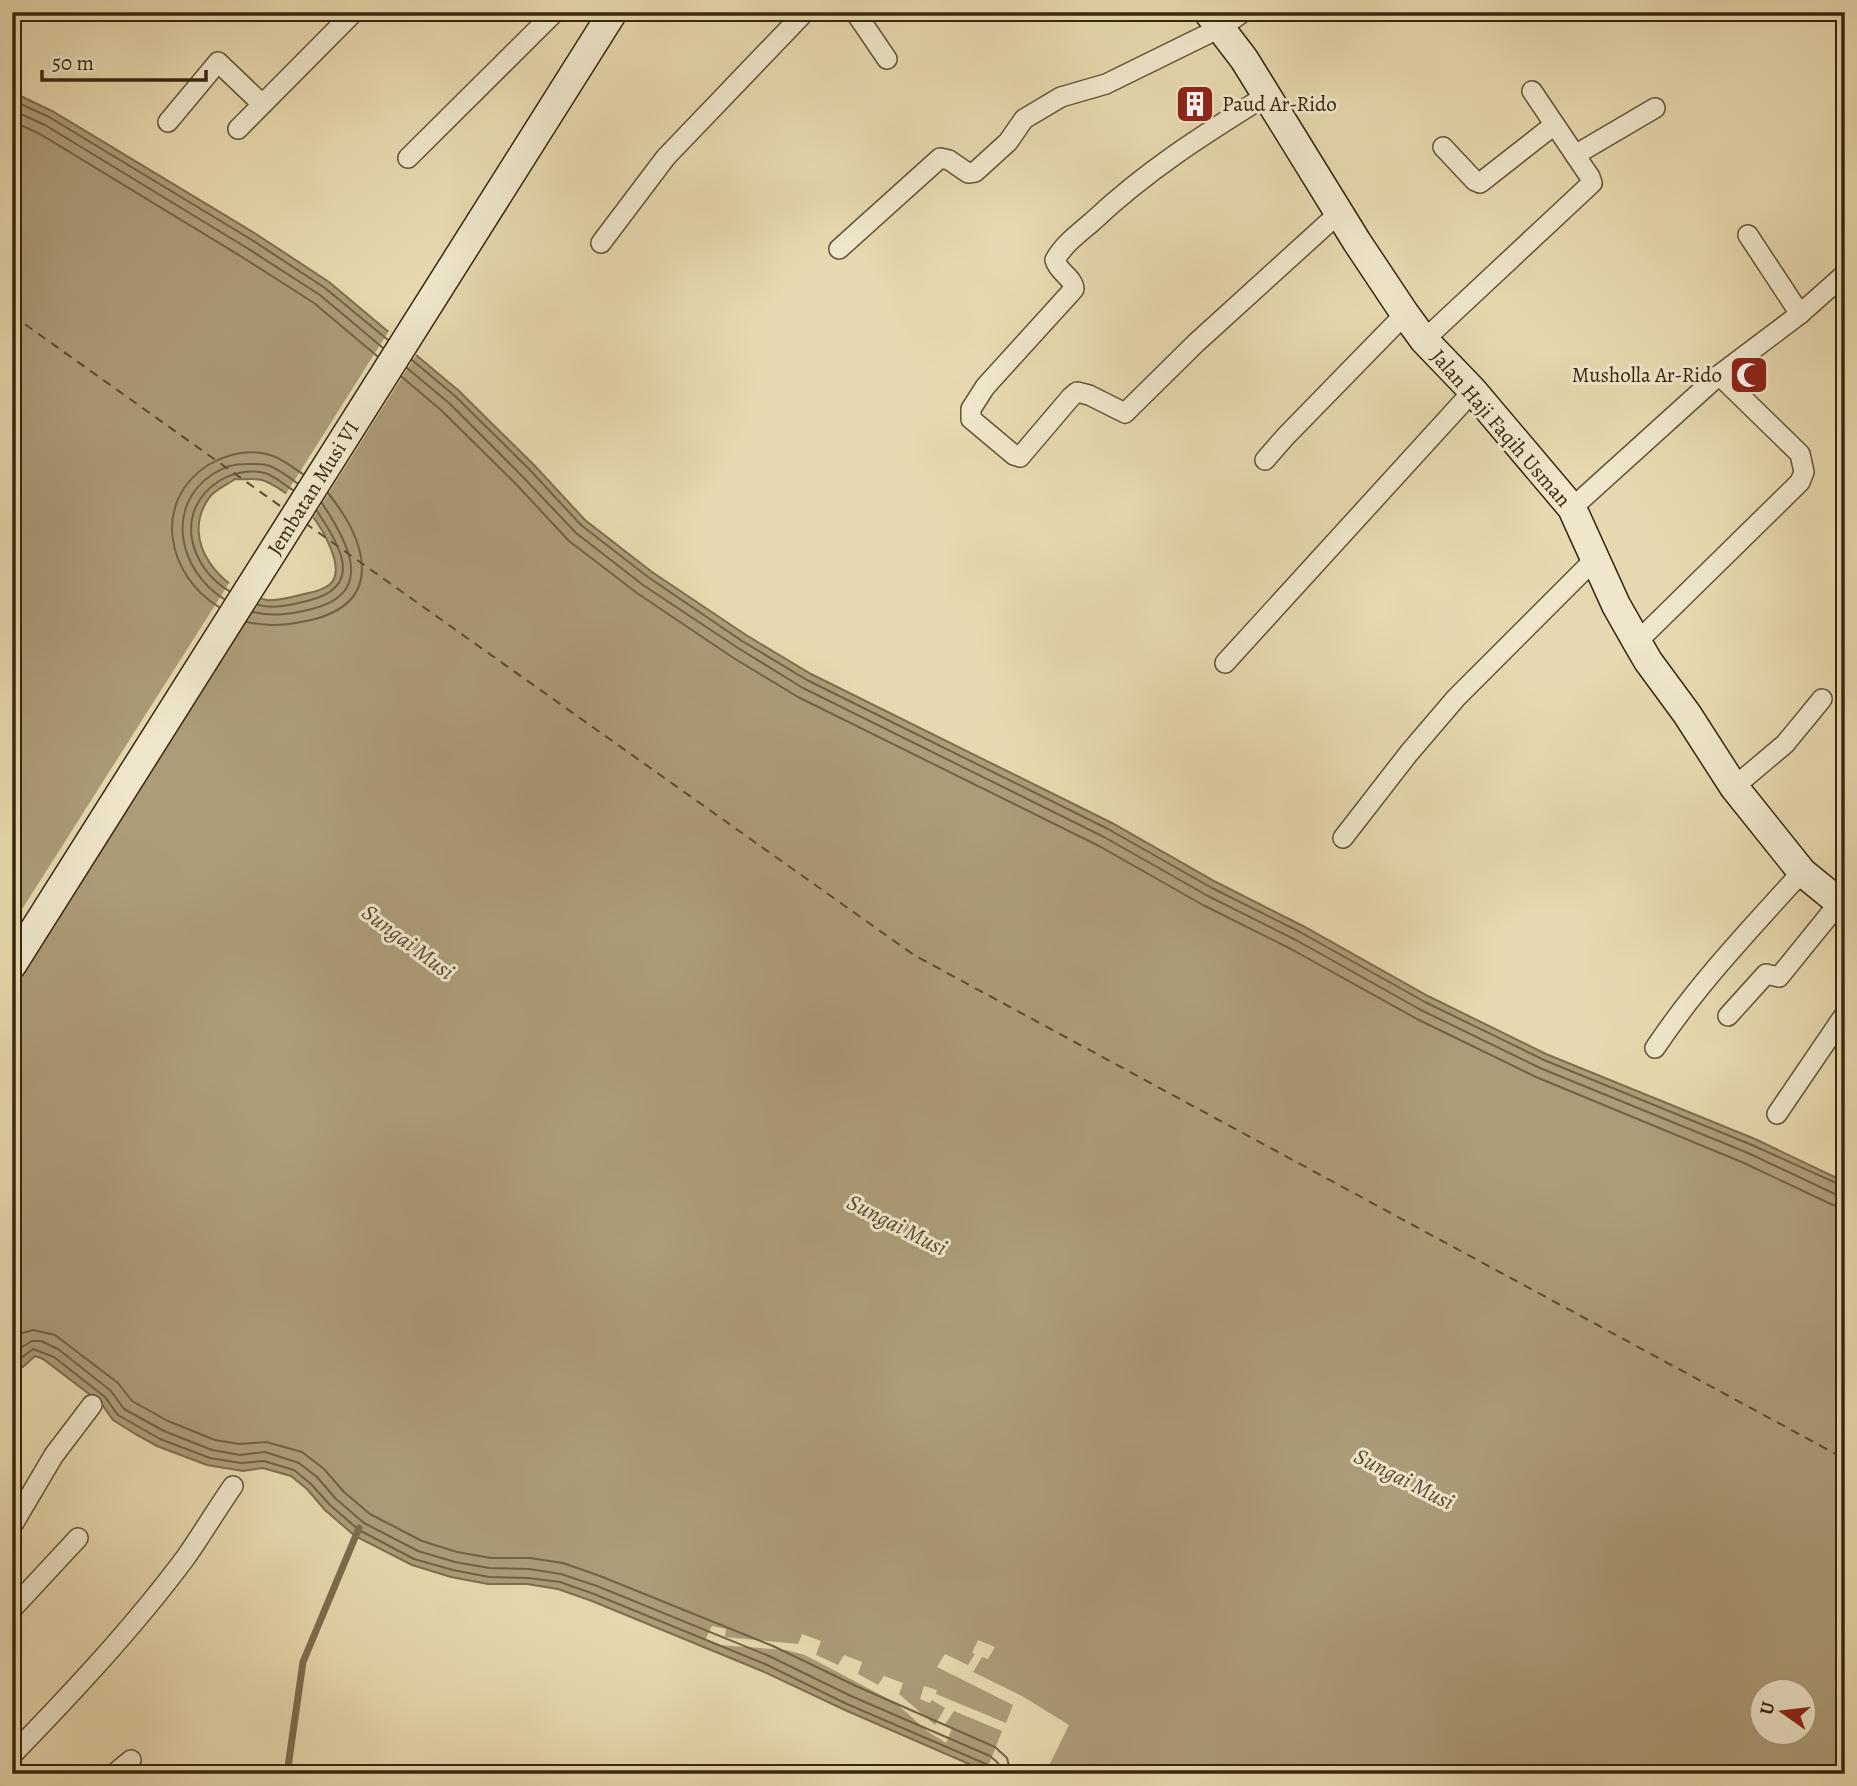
<svg xmlns="http://www.w3.org/2000/svg" width="1857" height="1786" viewBox="0 0 1857 1786" font-family="Alegreya,serif">
	<style>
		.water { fill: #ac9c78; stroke: #7e6d4e; stroke-width: 2; fill-rule: evenodd }
		.pier { fill: #e7d9af }
		.lines { fill: none; stroke-linecap: round; stroke-linejoin: round }
		.shore { stroke: #726243; stroke-width: 2 }
		.stream { stroke: #7e6d4e; stroke-width: 7 }
		.ferry { stroke: #5b4a2e; stroke-width: 2; stroke-dasharray: 9 7; stroke-linecap: butt }
		.street-casing { stroke: #645436; stroke-width: 22 }
		.secondary-casing { stroke: #38270e; stroke-width: 31 }
		.street { stroke: #efe6cb; stroke-width: 19 }
		.secondary { stroke: #efe6cb; stroke-width: 28 }
		.labels { text-anchor: middle; dominant-baseline: central; stroke-width: 6; stroke-linejoin: round; paint-order: stroke }
		.poi-label { font-size: 21px; fill: #38270e; stroke: #efe6cb; text-anchor: start }
		.street-label { font-size: 21px; fill: #38270e; stroke: #efe6cb }
		.water-label { font-size: 23px; font-style: italic; fill: #5b4a2e; stroke: #efe6cb }
	</style>
	<rect width="100%" height="100%" fill="#e7d9af"/>
	<filter id="stains"><feTurbulence type="fractalNoise" baseFrequency=".00286" numOctaves="4"/><feColorMatrix values="0 0 0 0 .2 0 0 0 0 .09 0 0 0 0 .02 0 0 0 .5 -.17"/></filter>
	<radialGradient id="worn" r=".72"><stop offset=".6" stop-color="#630" stop-opacity="0"/><stop offset="1" stop-color="#630" stop-opacity=".3"/></radialGradient>
	<!-- water -->
	<path class="water" d="M12 92 52 111 256 234 329 282 459 391 534 465 585 520 652 572 746 635 811 674 1112 823 1216 882 1303 926 1428 996 1546 1054 1755 1139 1845 1182V1774H992L845 1710 762 1671 592 1601 558 1589 527 1584H488L451 1577 412 1565 355 1536 325 1510 307 1489 291 1476 263 1468 243 1471 207 1465 157 1446 137 1435 113 1420 101 1403 43 1359 35 1356 23 1367 12 1365ZM235 479C243 480 254 478 262 480 273 483 303 504 310 513 322 528 348 571 329 585 321 591 313 592 304 594 293 597 278 601 267 600 222 593 178 541 209 498 214 490 227 485 235 479ZM1762 1692H1804V1734H1762Z"/>
	<!-- pier -->
	<g class="pier">
		<path d="M390 329 418 352 311 521 307 514 284 497Z"/>
		<path d="M231 580 251 592 264 595 12 992V925Z"/>
		<path d="M712 1626 726 1629 725 1637 798 1644 802 1634 821 1641 816 1655 838 1665 844 1655 862 1662 858 1674 878 1685 884 1676 903 1683 899 1694 935 1725 945 1708 932 1700 930 1703 920 1699 924 1686 937 1690 936 1694 1006 1723 1013 1705 937 1667 945 1654 968 1665 975 1654 972 1653 978 1640 995 1647 988 1659 982 1657 973 1672 1022 1696 1069 1725 1045 1774H992L986 1772 1002 1731 954 1711 945 1724 952 1728 946 1743 927 1731 896 1703 805 1655 786 1650 719 1645 705 1640Z"/>
	</g>
	<g class="lines">
		<!-- shore -->
		<g class="shore">
			<path d="M12 100 49 117 252 240 325 288 388 340"/>
			<path d="M12 110 45 125 247 248 320 295 383 348"/>
			<path d="M12 121 40 134 242 257 314 303 377 356"/>
			<path d="M412 360 455 396 529 469 581 525 648 577 742 641 807 680 1108 829 1212 888 1300 932 1425 1002 1544 1060 1752 1145 1845 1187"/>
			<path d="M407 368 449 403 522 476 576 533 643 585 738 648 803 688 1104 837 1208 896 1296 940 1421 1010 1540 1068 1748 1153 1837 1195 1845 1196"/>
			<path d="M402 377 442 411 515 483 569 541 637 593 732 657 798 697 1099 846 1203 905 1291 949 1417 1019 1536 1077 1744 1163 1833 1205 1845 1207"/>
			<path d="M229 591C188 566 174 510 219 481 232 473 249 469 265 473 275 476 284 485 293 490"/>
			<path d="M224 599C179 571 164 506 213 474 226 466 233 464 248 464 255 464 263 463 270 466 279 470 289 477 297 483"/>
			<path d="M258 605C274 609 291 605 307 601 366 587 340 546 317 511"/>
			<path d="M219 607C166 575 152 501 208 465 227 454 249 449 270 455 282 458 293 468 303 474"/>
			<path d="M253 612C273 617 292 614 312 609 377 593 347 541 322 503"/>
			<path d="M247 622C270 627 289 625 311 620 387 602 365 539 328 493"/>
			<path d="M12 1340 22 1333 33 1330 55 1335 118 1383 132 1401 168 1421 215 1440 239 1444 266 1442 302 1452 324 1469 344 1492 370 1514 422 1541 457 1552 491 1558H530L563 1563 600 1576 773 1646 856 1686 995 1747 1007 1758 1011 1774"/>
			<path d="M12 1350H17L32 1341H41L58 1349 111 1391 124 1409 164 1431 212 1450 240 1455 265 1452 299 1463 317 1477 336 1499 364 1523 418 1551 455 1562 489 1568 529 1569 561 1574 597 1586 769 1656 851 1696 990 1756 998 1763 1000 1774"/>
			<path d="M12 1359H20L33 1349 54 1357 105 1397 118 1415 160 1439 210 1458 241 1463 264 1461 294 1470 311 1484 330 1505 359 1530 414 1559 453 1570 489 1577 528 1578 560 1582 594 1594 765 1664 847 1704 986 1764 990 1768 991 1774"/>
		</g>
		<!-- stream -->
		<path class="stream" d="M287 1774 303 1662 359 1528"/>
		<!-- ferry -->
		<g class="ferry">
			<path d="M12 315 283 508"/>
			<path d="M305 523 914 955 1845 1459"/>
		</g>
		<!-- street casing -->
		<g class="street-casing">
			<g id="street">
				<path d="M855 12 887 59"/>
				<path d="M1267 95C1203 135 1147 170 1092 222 1079 233 1063 245 1055 260 1058 272 1073 277 1074 289L985 387 971 409V419L1014 455 1020 457 1071 397 1077 392 1089 395 1125 413 1196 343 1339 213"/>
				<path d="M168 122 218 62 262 104"/>
				<path d="M238 129 354 12"/>
				<path d="M1443 147 1475 181 1480 183 1554 125"/>
				<path d="M1575 155 1655 108"/>
				<path d="M408 158 555 12"/>
				<path d="M1748 235 1800 314"/>
				<path d="M601 243 666 157 805 12"/>
				<path d="M839 249 940 158 949 160 968 173 975 172 1008 142 1024 119 1061 97 1106 84 1222 27 1243 12"/>
				<path d="M1424 340 1592 183 1590 177 1532 91"/>
				<path d="M1265 460 1286 436 1405 314"/>
				<path d="M1572 508 1719 375 1800 314 1845 274"/>
				<path d="M1637 642 1800 482 1804 472 1800 454 1719 375"/>
				<path d="M1225 663 1473 391"/>
				<path d="M1734 787 1785 744 1822 699"/>
				<path d="M1343 838 1409 753 1456 698 1595 559"/>
				<path d="M1728 1016 1766 974 1779 977 1839 903"/>
				<path d="M1655 1048C1698 984 1750 929 1802 872"/>
				<path d="M1777 1114 1845 1014"/>
				<path d="M12 1526 54 1455 92 1405"/>
				<path d="M12 1609 78 1538"/>
				<path d="M12 1755C73 1692 134 1627 186 1557 202 1534 217 1509 233 1486"/>
				<path d="M114 1774 131 1760"/>
			</g>
		</g>
		<!-- secondary casing -->
		<g class="secondary-casing">
			<g id="secondary">
				<path d="M1208 12 1244 59 1357 242 1405 314 1424 340 1473 391 1572 508 1616 605 1637 642 1648 661 1687 714 1734 787 1802 872 1845 907"/>
				<path d="M12 965 613 12"/>
			</g>
		</g>
		<!-- street -->
		<use href="#street" class="street"/>
		<!-- secondary -->
		<use href="#secondary" class="secondary"/>
	</g>
	<!-- icons -->
	<defs>
		<g id="building-square" transform="scale(2.0125)"><rect x="-9" y="-9" width="18" height="18" rx="4" fill="#8f2418" stroke="#efe6cb"/><path d="M-4-6H4V6H1V3H-1V6H-4ZM-2.5-4.3h1.7v1.8h-1.7ZM.8-4.3h1.7v1.8H.8ZM-2.5-1h1.7V.8h-1.7ZM.8-1h1.7V.8H.8Z" fill="#fff"/></g>
		<g id="mosque-square" transform="scale(2.0125)"><rect x="-9" y="-9" width="18" height="18" rx="4" fill="#8f2418" stroke="#efe6cb"/><path d="M3.5-4.9A6 6 0 1 0 3.5 4.9A5 5 0 1 1 3.5-4.9Z" fill="#fff"/></g>
	</defs>
	<g fill-rule="evenodd">
		<use href="#building-square" x="1195" y="104"/>
		<use href="#mosque-square" x="1749" y="375"/>
	</g>
	<g class="labels">
		<!-- poi labels -->
		<g class="poi-label">
			<text x="1222" y="104">Paud Ar-Rido</text>
			<text x="1722" y="375" text-anchor="end">Musholla Ar-Rido</text>
		</g>
		<!-- street labels -->
		<g class="street-label">
			<text transform="translate(1501 428) rotate(49)">Jalan Haji Faqih Usman</text>
			<text transform="translate(313 488) rotate(-58)">Jembatan Musi VI</text>
		</g>
		<!-- water labels -->
		<g class="water-label">
			<text transform="translate(408 942) rotate(37)">Sungai Musi</text>
			<text transform="translate(897 1225) rotate(27)">Sungai Musi</text>
			<text transform="translate(1404 1479) rotate(27)">Sungai Musi</text>
		</g>
	</g>
	<!-- margin -->
	<rect width="1857" height="1786" fill="none" stroke="#e7d9af" stroke-width="42"/>
	<rect x="14" y="14" width="1829" height="1758" fill="none" stroke="#38270e" stroke-width="3.5"/>
	<rect x="21" y="21" width="1815" height="1744" fill="none" stroke="#38270e" stroke-width="2"/>
	<!-- north arrow -->
	<g transform="translate(1783 1712) rotate(284)"><circle r="33" fill="#efe6cb" stroke="#a69a7f" stroke-width="2"/>
	<path d="M0-5L12 26L0 18L-12 26Z" fill="#8f2418"/>
	<text y="-10" font-size="19" font-weight="bold" text-anchor="middle" fill="#38270e">U</text>
	</g>
	<!-- scale -->
	<path d="M42 70v10h164v-10" fill="none" stroke="#38270e" stroke-width="3.5"/>
	<text x="52" y="70" font-size="21" fill="#38270e" stroke="#efe6cb" stroke-width="5" paint-order="stroke">50 m</text>
	<rect width="100%" height="100%" filter="url(#stains)"/>
	<rect width="100%" height="100%" fill="url(#worn)"/>
</svg>
